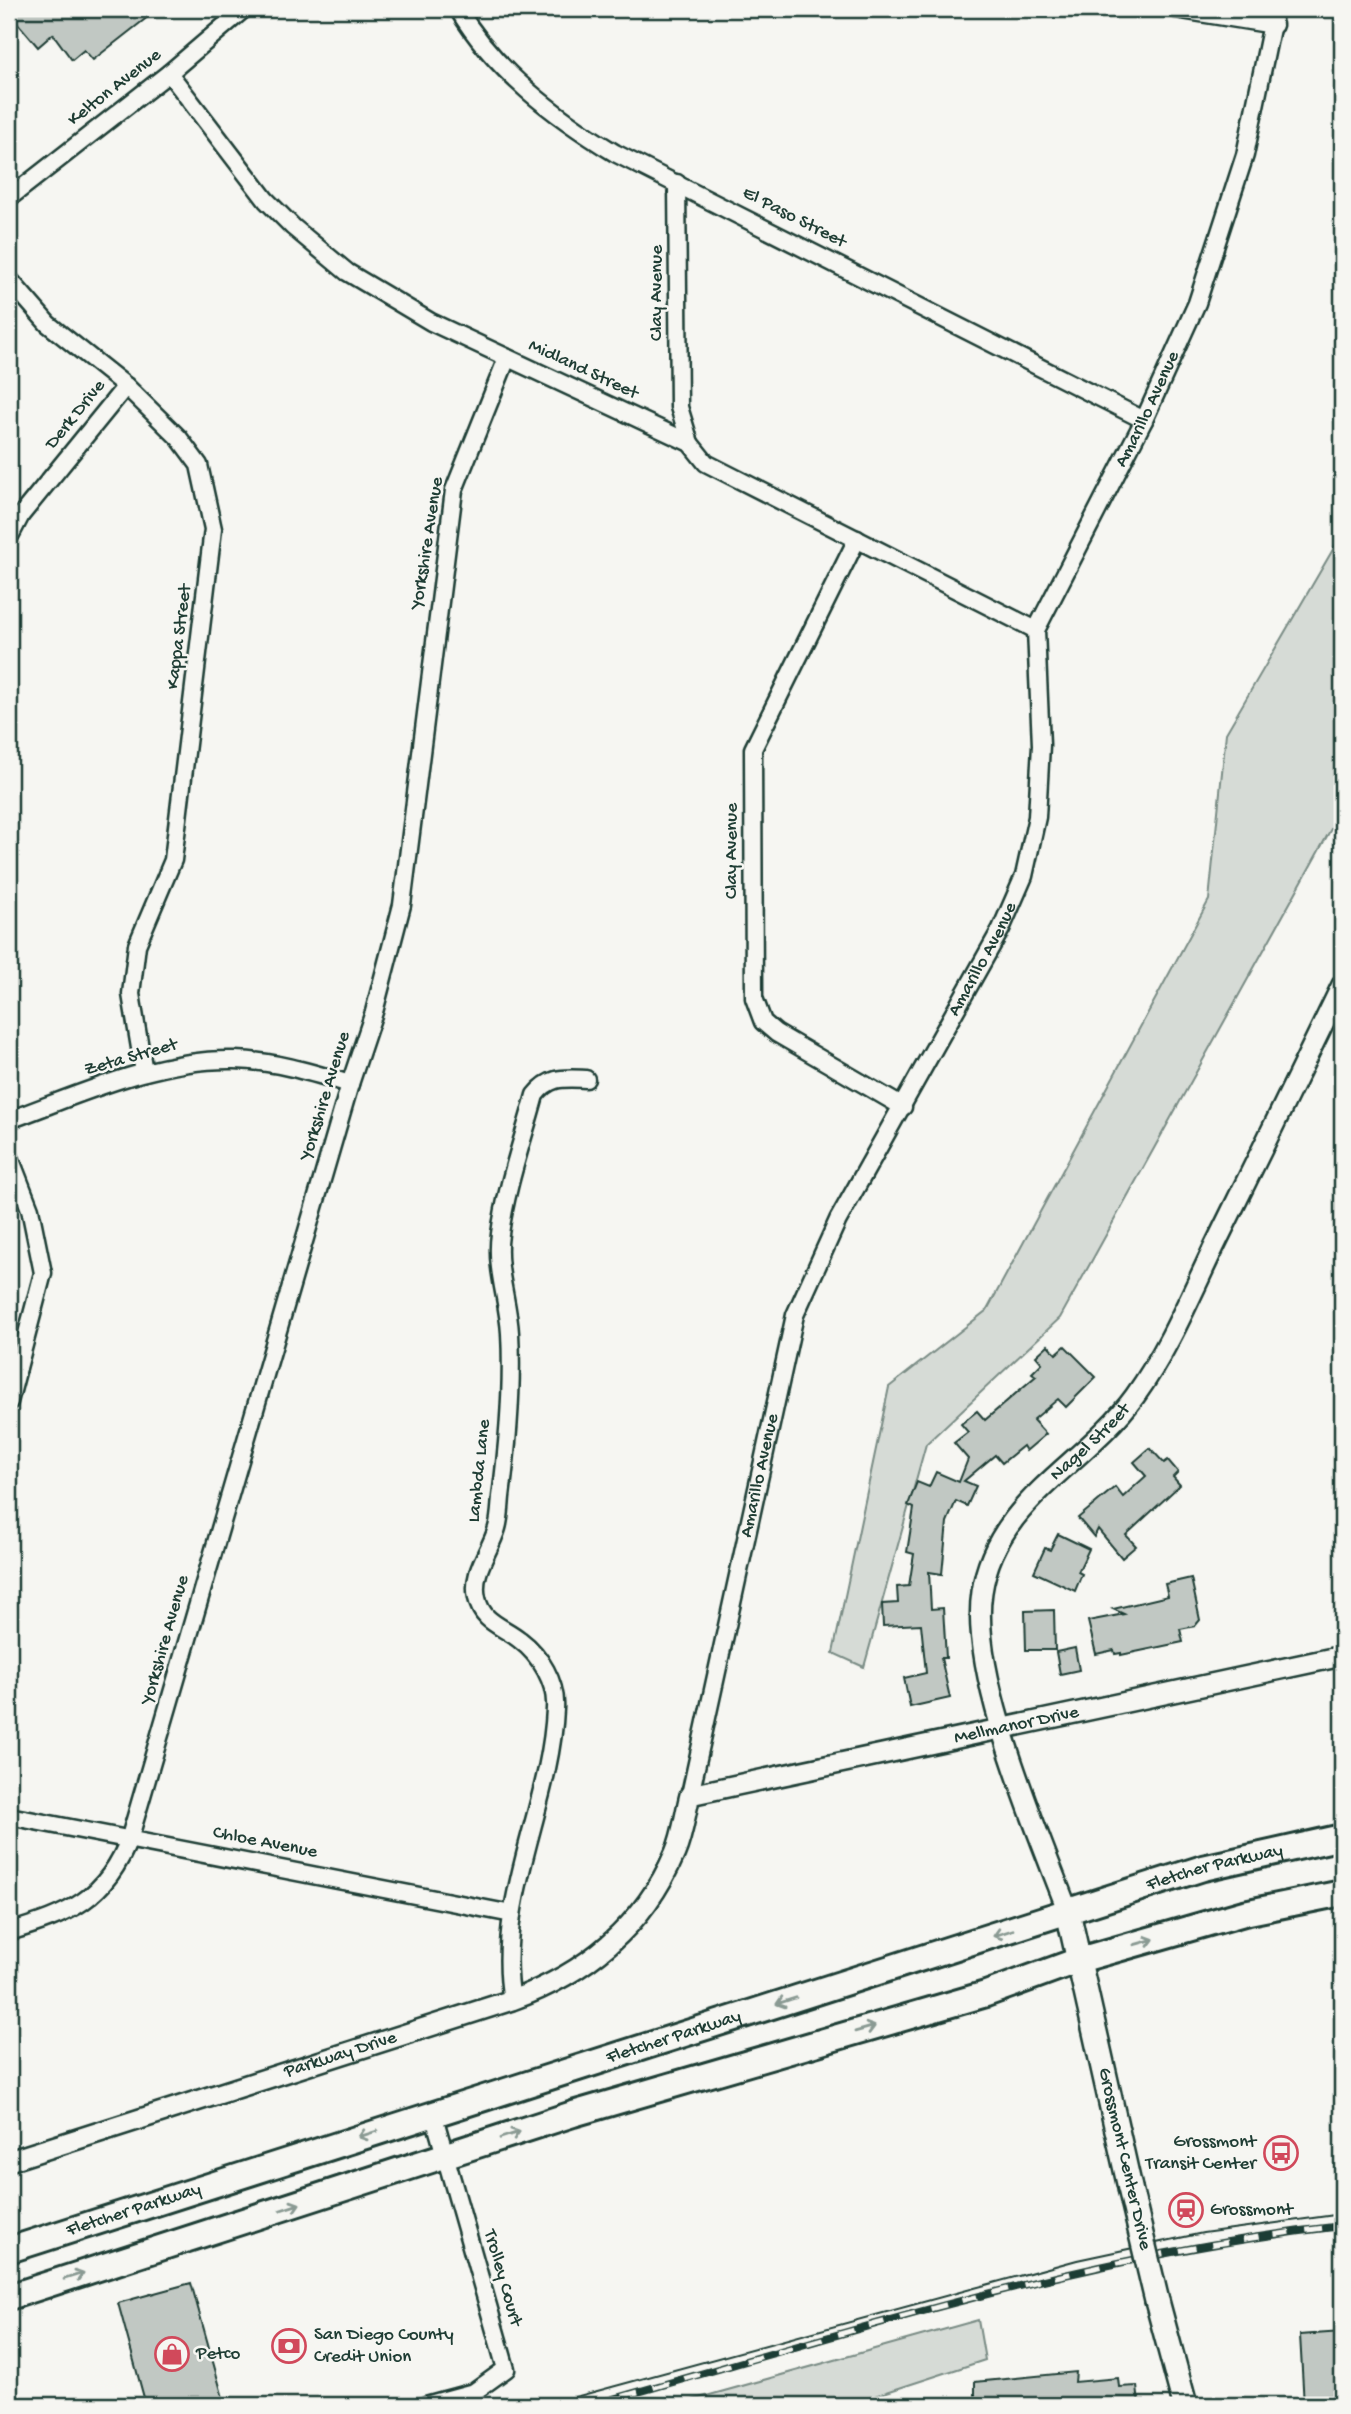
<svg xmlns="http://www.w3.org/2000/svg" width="1351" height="2414" viewBox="0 0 1351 2414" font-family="'Gochi Hand',sans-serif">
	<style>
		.green { fill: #d6dbd6; stroke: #7a8c85; stroke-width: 2 }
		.building { fill: #c1c8c3; stroke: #1f3d34; stroke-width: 2 }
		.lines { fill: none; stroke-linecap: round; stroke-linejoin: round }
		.minor-casing { stroke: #1f3d34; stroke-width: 21 }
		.tertiary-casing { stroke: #1f3d34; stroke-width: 24 }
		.secondary-casing { stroke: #1f3d34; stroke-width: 28 }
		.primary-casing { stroke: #1f3d34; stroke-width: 30 }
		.minor { stroke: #f6f6f2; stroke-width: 16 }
		.tertiary { stroke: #f6f6f2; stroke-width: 19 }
		.secondary { stroke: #f6f6f2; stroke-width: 23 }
		.primary { stroke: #f6f6f2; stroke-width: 24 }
		.tram { stroke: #1f3d34; stroke-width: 2 }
		.rail-casing { stroke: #1f3d34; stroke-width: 8 }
		.rail { stroke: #f6f6f2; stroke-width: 5; stroke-dasharray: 16; stroke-linecap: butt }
		.secondary-bridge-casing { stroke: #1f3d34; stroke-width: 28; stroke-linecap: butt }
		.secondary-bridge { stroke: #f6f6f2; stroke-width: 23 }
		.oneway { stroke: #8a9a93 }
		.labels { text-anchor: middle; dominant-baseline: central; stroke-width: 5; stroke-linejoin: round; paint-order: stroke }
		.street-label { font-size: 19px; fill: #1f3d34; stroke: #f6f6f2 }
		.poi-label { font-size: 19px; fill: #1f3d34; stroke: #f6f6f2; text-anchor: start }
	</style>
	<rect width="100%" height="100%" fill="#f6f6f2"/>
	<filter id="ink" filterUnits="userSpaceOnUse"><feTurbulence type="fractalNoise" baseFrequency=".0143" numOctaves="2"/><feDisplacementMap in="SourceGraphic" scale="14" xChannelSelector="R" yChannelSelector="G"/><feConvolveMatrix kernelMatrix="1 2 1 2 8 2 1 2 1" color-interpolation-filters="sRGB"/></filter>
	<g filter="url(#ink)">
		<!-- green -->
		<g class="green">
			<path d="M1342 534V809L1060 1318 926 1444 864 1667 833 1653 889 1387 987 1310 1209 900 1226 733Z"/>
			<path d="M978 2320 985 2360 847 2405H674Z"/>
		</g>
		<!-- building -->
		<g class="building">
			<path d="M9 9H158L93 60 84 50 72 60 53 34 38 47 9 13Z"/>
			<path d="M1048 1345 1056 1354 1065 1346 1096 1377 1066 1407 1058 1399 1033 1420 1046 1434 1026 1451 1023 1446 1002 1463 995 1455 964 1481 976 1486 967 1506 956 1501 947 1522 942 1574 929 1572 931 1609 943 1608 946 1658H941L950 1698 910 1707 904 1678 926 1673 921 1624 883 1626 882 1604 898 1603 897 1587 909 1586 914 1554 907 1552 914 1508 908 1505 917 1482 929 1487 936 1472 959 1482 968 1459 954 1443 968 1432 961 1424 977 1411 985 1420 1036 1376 1032 1373 1042 1363 1036 1356Z"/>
			<path d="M1150 1448 1164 1463 1168 1460 1178 1472 1173 1477 1180 1485 1126 1535 1136 1546 1122 1558 1098 1529 1094 1537 1078 1518 1115 1487 1123 1497 1146 1476 1134 1462Z"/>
			<path d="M1058 1534 1089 1549 1078 1572 1082 1574 1075 1591 1034 1572 1045 1548 1050 1550Z"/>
			<path d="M1191 1578 1200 1620 1195 1626 1180 1629 1183 1642 1121 1655V1653L1115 1654 1114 1650 1096 1654 1088 1621 1124 1614 1113 1609 1168 1596 1165 1584Z"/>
			<path d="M1054 1610 1055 1650H1026L1025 1611Z"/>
			<path d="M1075 1648 1079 1670 1060 1674 1056 1652Z"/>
			<path d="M191 2283 225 2405H146L118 2303Z"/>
			<path d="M1342 2332V2405H1304L1300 2335Z"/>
			<path d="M1076 2372 1075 2382 1118 2378 1119 2387 1137 2386 1139 2405H975V2382Z"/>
		</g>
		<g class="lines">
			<!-- minor casing -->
			<g class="minor-casing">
				<g id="minor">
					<path d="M458 9C495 71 554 116 615 153L1144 420"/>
					<path d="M1175 9 1274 25"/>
					<path d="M169 73 266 200 293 227 347 272 431 322 690 443 706 463 1036 630"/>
					<path d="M677 183 679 407 690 443"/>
					<path d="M9 198 169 73 244 9"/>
					<path d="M9 279 48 324 126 386 179 438 199 465 213 529 173 860 137 945 131 994 144 1072"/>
					<path d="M9 538 21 515 126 386"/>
					<path d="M857 539 753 749 754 998 763 1022 776 1033 903 1107"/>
					<path d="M9 1120C81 1094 157 1058 235 1060 275 1061 313 1073 350 1084"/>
					<path d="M9 1155 30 1209 43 1273 9 1402"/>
					<path id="s1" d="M690 1795 795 1315 838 1220 1001 929 1024 876 1037 817 1041 745 1036 630 1144 420 1197 303 1245 155 1275 9"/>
					<path d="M9 1816 512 1914"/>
					<path d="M9 1932C69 1914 106 1900 130 1837L350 1084 374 1012 402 905 454 490 507 358"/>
					<path d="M512 2000C494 1901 551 1806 555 1709 557 1683 540 1655 520 1640 503 1626 482 1623 477 1598 471 1572 490 1552 497 1528 500 1518 500 1507 501 1497 508 1443 513 1387 510 1333 508 1299 495 1268 500 1234 506 1187 523 1140 535 1095 550 1076 563 1078 586 1079"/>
					<path d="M426 2405 474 2392 506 2369 433 2113"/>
				</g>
			</g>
			<!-- tertiary casing -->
			<g class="tertiary-casing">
				<g id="tertiary">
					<path id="s2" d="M1068 1912C1038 1831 969 1675 982 1592 995 1501 1085 1465 1135 1396 1168 1350 1190 1297 1214 1247 1257 1160 1300 1072 1342 985"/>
					<path id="s3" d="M9 2161 512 2000C585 1974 644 1926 675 1853 683 1835 685 1814 690 1795L1342 1656"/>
				</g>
			</g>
			<!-- secondary casing -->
			<g class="secondary-casing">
				<g id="secondary">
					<path d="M1068 1912 1130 2188"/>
					<path d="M1157 2301 1185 2405"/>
				</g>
			</g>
			<!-- primary casing -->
			<g class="primary-casing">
				<g id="primary">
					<path id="s4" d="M9 2250 1203 1868 1342 1837"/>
					<path d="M9 2297 573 2114 986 1994 1079 1960 1244 1913 1342 1893"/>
				</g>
			</g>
			<!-- minor -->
			<use href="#minor" class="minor"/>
			<!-- tertiary -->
			<use href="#tertiary" class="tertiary"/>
			<!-- secondary -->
			<use href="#secondary" class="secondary"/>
			<!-- primary -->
			<use href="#primary" class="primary"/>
			<!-- tram -->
			<path class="tram" d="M546 2405 1077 2260 1203 2233 1342 2214"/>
			<!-- rail casing -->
			<g class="rail-casing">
				<path id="rail" d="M592 2405C839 2336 1086 2254 1342 2226"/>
			</g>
			<!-- rail -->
			<use href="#rail" class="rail"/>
			<!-- secondary-bridge casing -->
			<g class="secondary-bridge-casing">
				<path id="secondary-bridge" d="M1130 2188 1157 2301"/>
			</g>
			<!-- secondary-bridge -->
			<use href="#secondary-bridge" class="secondary-bridge"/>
		</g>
		<!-- one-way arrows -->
		<defs><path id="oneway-shaft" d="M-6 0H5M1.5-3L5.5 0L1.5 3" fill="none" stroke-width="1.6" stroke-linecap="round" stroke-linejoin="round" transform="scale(1.75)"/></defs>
		<g class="oneway">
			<use href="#oneway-shaft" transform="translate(1003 1933) rotate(162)"/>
			<use href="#oneway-shaft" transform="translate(1144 1942) rotate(-16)"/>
			<use href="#oneway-shaft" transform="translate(786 2001) rotate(162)"/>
			<use href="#oneway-shaft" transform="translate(865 2029) rotate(-16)"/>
			<use href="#oneway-shaft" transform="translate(368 2134) rotate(162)"/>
			<use href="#oneway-shaft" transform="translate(510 2135) rotate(-18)"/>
			<use href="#oneway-shaft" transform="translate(290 2207) rotate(-18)"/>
			<use href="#oneway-shaft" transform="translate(74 2276) rotate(-18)"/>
		</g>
	</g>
	<!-- icons -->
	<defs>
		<g id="bus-ring" transform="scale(1.75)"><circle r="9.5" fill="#f6f6f2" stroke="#d1495b" stroke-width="1.5"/><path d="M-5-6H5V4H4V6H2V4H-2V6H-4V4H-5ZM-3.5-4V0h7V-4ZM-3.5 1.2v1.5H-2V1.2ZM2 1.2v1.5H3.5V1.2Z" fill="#d1495b"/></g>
		<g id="station-ring" transform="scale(1.75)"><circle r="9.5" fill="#f6f6f2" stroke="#d1495b" stroke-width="1.5"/><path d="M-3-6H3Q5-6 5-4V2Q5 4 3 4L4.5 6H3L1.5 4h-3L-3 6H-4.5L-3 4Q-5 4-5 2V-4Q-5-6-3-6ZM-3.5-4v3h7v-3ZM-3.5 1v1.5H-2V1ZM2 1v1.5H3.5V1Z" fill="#d1495b"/></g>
		<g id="bank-ring" transform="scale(1.75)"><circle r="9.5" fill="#f6f6f2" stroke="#d1495b" stroke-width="1.5"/><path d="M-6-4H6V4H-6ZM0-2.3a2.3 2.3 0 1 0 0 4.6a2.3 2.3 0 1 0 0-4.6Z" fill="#d1495b"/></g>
		<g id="shop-ring" transform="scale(1.75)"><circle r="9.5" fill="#f6f6f2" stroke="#d1495b" stroke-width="1.5"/><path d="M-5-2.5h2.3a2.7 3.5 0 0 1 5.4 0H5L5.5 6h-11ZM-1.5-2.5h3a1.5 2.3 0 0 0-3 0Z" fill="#d1495b"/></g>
	</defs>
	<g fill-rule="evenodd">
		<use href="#bus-ring" x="1281" y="2153"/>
		<use href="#station-ring" x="1186" y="2210"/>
		<use href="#bank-ring" x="289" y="2346"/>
		<use href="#shop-ring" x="172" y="2354"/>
	</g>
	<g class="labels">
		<!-- street labels -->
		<g class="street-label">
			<text transform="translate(115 88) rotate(-38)">Kelton Avenue</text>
			<text transform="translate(794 218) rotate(27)">El Paso Street</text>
			<text transform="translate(657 293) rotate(-90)">Clay Avenue</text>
			<text transform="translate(583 370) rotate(25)">Midland Street</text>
			<text stroke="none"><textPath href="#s1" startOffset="1482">Amarillo Avenue</textPath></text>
			<text transform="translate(76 415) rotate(-51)">Derk Drive</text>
			<text transform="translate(428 543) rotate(-81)">Yorkshire Avenue</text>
			<text transform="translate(180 637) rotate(-83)">Kappa Street</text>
			<text transform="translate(732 851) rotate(-90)">Clay Avenue</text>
			<text stroke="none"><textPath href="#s1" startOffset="894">Amarillo Avenue</textPath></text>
			<text transform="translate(131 1058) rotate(-16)">Zeta Street</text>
			<text transform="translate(326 1096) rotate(-73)">Yorkshire Avenue</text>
			<text stroke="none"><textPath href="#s2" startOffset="523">Nagel Street</textPath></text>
			<text transform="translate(480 1471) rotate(-84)">Lambda Lane</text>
			<text stroke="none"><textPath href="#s1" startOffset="327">Amarillo Avenue</textPath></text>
			<text transform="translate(166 1640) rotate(-74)">Yorkshire Avenue</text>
			<text stroke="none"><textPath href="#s3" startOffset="1148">Mellmanor Drive</textPath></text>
			<text transform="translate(265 1843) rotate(11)">Chloe Avenue</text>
			<text stroke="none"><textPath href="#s4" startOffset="1265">Fletcher Parkway</textPath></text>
			<text stroke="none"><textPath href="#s4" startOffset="698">Fletcher Parkway</textPath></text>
			<text stroke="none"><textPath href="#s3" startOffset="348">Parkway Drive</textPath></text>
			<text transform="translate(1124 2159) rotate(77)">Grossmont Center Drive</text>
			<text stroke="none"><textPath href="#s4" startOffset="131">Fletcher Parkway</textPath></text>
			<text transform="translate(502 2278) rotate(74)">Trolley Court</text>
		</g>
		<!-- poi labels -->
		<g class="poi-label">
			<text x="1256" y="2142" text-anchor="end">Grossmont<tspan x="1256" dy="22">Transit Center</tspan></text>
			<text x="1210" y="2210">Grossmont</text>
			<text x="314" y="2335">San Diego County<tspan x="314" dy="22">Credit Union</tspan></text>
			<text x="196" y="2354">Petco</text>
		</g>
	</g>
	<!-- margin -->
	<rect width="1351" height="2414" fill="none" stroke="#f6f6f2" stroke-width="35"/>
	<rect x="18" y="18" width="1316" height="2379" fill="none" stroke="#1f3d34" stroke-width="2.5" filter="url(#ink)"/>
</svg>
